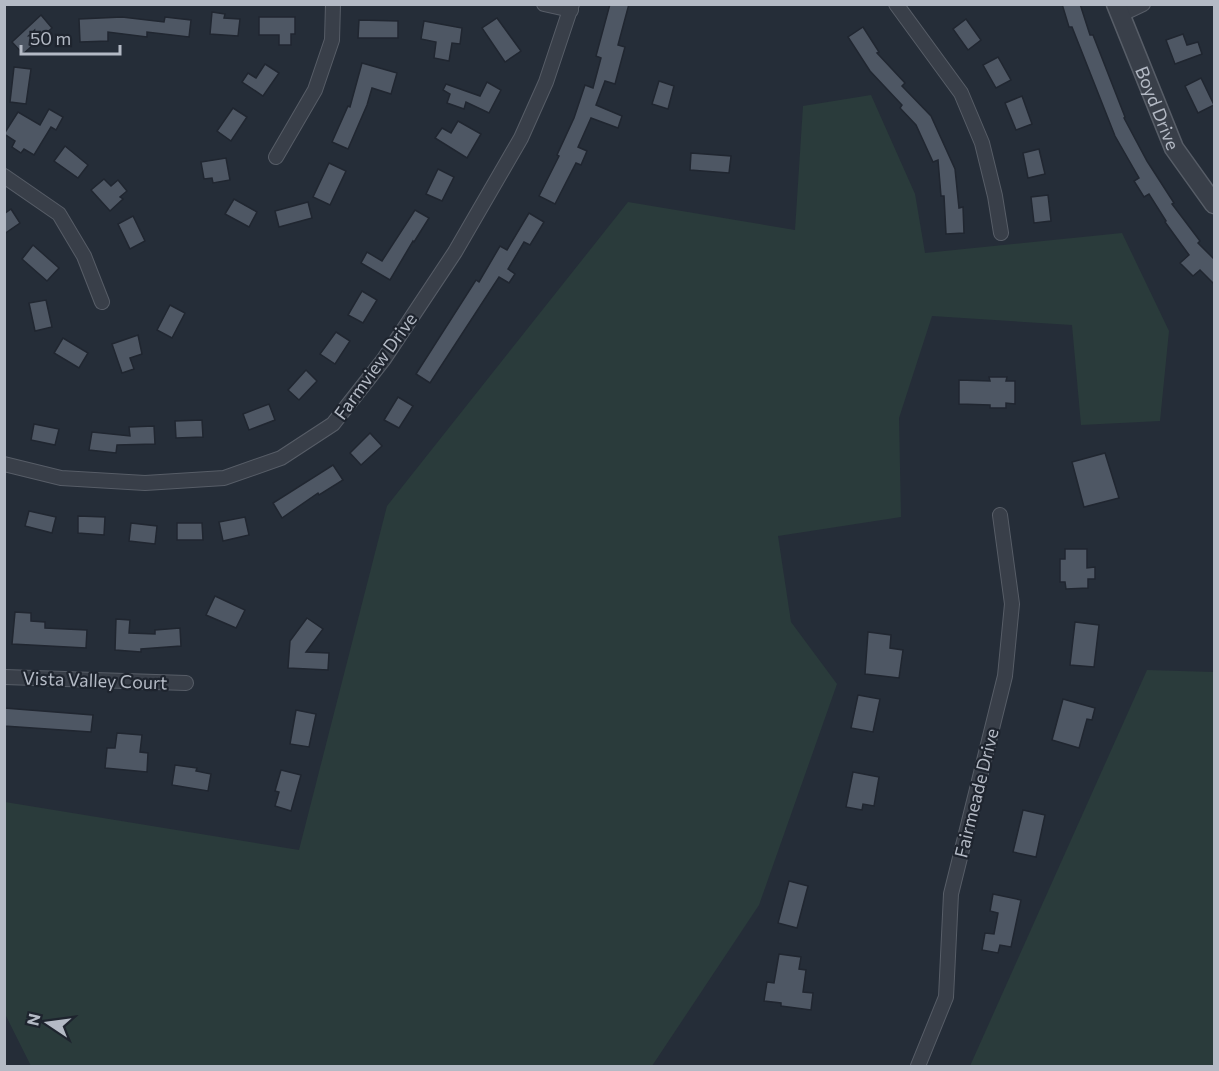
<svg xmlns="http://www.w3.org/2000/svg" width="1219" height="1071" viewBox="0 0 1219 1071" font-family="Commissioner,sans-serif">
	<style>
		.green { fill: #2a3b3b }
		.building { fill: #4e5764; stroke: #202630; stroke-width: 1.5 }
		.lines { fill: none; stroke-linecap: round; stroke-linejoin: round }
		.minor-casing { stroke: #575d67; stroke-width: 16 }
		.tertiary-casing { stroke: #575d67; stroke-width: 21 }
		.minor { stroke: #393f49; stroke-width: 14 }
		.tertiary { stroke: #393f49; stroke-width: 18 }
		.labels { text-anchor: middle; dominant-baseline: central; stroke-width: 4.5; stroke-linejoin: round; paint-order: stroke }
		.street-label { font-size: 18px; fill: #b4bac5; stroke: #1e242e }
	</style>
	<rect width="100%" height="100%" fill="#252d38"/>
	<!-- green -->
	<g class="green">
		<path d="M871 95 915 194 925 253 1122 233 1169 331 1160 421 1081 425 1072 325 932 316 899 418 901 517 778 536 791 622 837 684 759 905 652 1066H31L5 1014V802L299 850 387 506 628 202 795 230 803 106Z"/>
		<path d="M1147 670 1214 672V1066H970Z"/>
	</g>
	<!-- building -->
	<g class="building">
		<path d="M610 4H629L618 45 625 47 615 84 605 81 596 105 622 116 618 128 591 118 578 147 587 151 581 165 576 163 555 204 539 196 559 156 557 155 574 118 585 85 593 88 601 58 596 56Z"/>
		<path d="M1062 4H1080L1090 35H1093L1125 117 1124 118 1147 161 1174 203 1172 204 1200 241 1198 243 1215 260V285L1200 270 1193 276 1180 263 1189 255 1165 222 1166 221 1149 194 1144 197 1134 181 1139 178 1115 136 1072 27H1069Z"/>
		<path d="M212 12 225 14 224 18 240 19 238 36 210 34Z"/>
		<path d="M41 15 52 28 23 54 12 42Z"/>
		<path d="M122 17 164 22 165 17 191 20 189 37 147 32V37L108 32V41L80 42 79 19Z"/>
		<path d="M259 17H295V34H291V45H279V35H259Z"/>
		<path d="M497 18 521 51 505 62 482 28Z"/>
		<path d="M966 19 981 40 968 50 953 29Z"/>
		<path d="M359 20 398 21V38H358Z"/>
		<path d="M424 21 462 28 460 44 452 43 449 61 434 58 436 42 421 39Z"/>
		<path d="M863 27 879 52 877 53 905 83 902 86 931 116 955 169 959 208 963 207 964 233 946 234 944 196H941L938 160 933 162 916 125 900 108 902 105 870 71 848 37Z"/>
		<path d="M1183 34 1187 45 1198 42 1202 54 1175 64 1166 40Z"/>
		<path d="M998 57 1011 80 996 88 983 65Z"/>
		<path d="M362 63 397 73 391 94 372 88 367 105 348 149 332 142 348 106 350 107Z"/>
		<path d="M265 64 279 73 263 96 242 82 248 73 256 78Z"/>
		<path d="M14 67 31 69 26 104 10 102Z"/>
		<path d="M1201 78 1214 105 1198 113 1185 86Z"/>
		<path d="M659 81 674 86 668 109 652 104Z"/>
		<path d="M487 82 501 90 489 113 466 102 464 109 447 103 450 94 443 90 446 84 480 96Z"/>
		<path d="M1022 96 1032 124 1016 130 1005 103Z"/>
		<path d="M233 108 247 117 231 141 217 131Z"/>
		<path d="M49 109 63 117 56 130 51 127 34 155 24 149 21 153 12 147 15 141 4 134 18 112 40 125Z"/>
		<path d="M458 121 481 134 467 158 435 138 442 128 451 133Z"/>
		<path d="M65 146 88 165 78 178 54 161Z"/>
		<path d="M1039 149 1045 174 1028 178 1023 153Z"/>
		<path d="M691 153 731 156 729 173 690 170Z"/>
		<path d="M226 158 230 180 213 183 212 178 204 179 201 162Z"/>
		<path d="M329 163 346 171 330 205 313 197Z"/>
		<path d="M438 169 454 177 442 201 426 194Z"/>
		<path d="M104 179 111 186 118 180 127 191 120 197 123 199 110 211 91 190Z"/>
		<path d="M1048 195 1051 221 1034 223 1031 197Z"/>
		<path d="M234 199 257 212 249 227 225 214Z"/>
		<path d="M308 202 312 218 279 227 275 211Z"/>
		<path d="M11 209 20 223 4 234V214Z"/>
		<path d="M415 210 429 218 414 242 413 241 390 280 361 263 367 252 382 261Z"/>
		<path d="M529 213 544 222 530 245 524 242 508 269 515 274 509 283 499 277 430 383 416 374 476 280 479 282 500 246 507 250Z"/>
		<path d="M133 216 145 241 130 249 118 224Z"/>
		<path d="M33 245 59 268 47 281 22 259Z"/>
		<path d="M362 291 377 300 363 323 348 315Z"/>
		<path d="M46 300 52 327 35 331 29 303Z"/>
		<path d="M170 305 185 313 172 338 157 330Z"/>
		<path d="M336 332 350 341 335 364 320 354Z"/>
		<path d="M138 335 142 354 130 358 134 369 122 373 112 344Z"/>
		<path d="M63 338 88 353 79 368 54 353Z"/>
		<path d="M306 370 317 381 299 400 288 390Z"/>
		<path d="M989 377H1007L1006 381H1015V404L1006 403V408H990V405L959 404V380L990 381Z"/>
		<path d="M398 397 413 406 399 428 384 420Z"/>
		<path d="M269 404 275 420 249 430 243 414Z"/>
		<path d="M202 420 203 437 176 438 175 421Z"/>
		<path d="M34 424 59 429 55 445 31 440Z"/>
		<path d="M154 426 155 444 117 445 116 453 89 450 92 432 130 436 129 427Z"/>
		<path d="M370 433 382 446 361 465 350 453Z"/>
		<path d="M1105 453 1119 498 1084 507 1072 462Z"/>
		<path d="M333 465 343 480 319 495 318 493 282 518 273 503Z"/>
		<path d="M29 511 56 517 52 533 25 526Z"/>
		<path d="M78 516 105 517 104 535 78 533Z"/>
		<path d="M245 517 249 535 223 541 219 522Z"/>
		<path d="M131 523 157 526 155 544 129 541Z"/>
		<path d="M177 523H202L203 540H177Z"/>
		<path d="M1065 549H1087V568L1095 567V579H1088V588L1066 589 1065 582H1060V559H1065Z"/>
		<path d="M215 596 245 610 236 628 206 615Z"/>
		<path d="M15 612 31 613V621L45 622V628L87 630 86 648 12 644Z"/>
		<path d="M307 618 323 629 306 652 329 653 328 670 288 668 290 641Z"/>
		<path d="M116 619 130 620 129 633 155 634V630L180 628 181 646 141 649V652L115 650Z"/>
		<path d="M1075 622 1099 625 1094 667 1070 665Z"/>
		<path d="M868 632 891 635 890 648 903 650 899 678 865 674Z"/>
		<path d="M858 695 880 699 873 732 851 728Z"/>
		<path d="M1063 699 1095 708 1092 720 1087 719 1079 748 1052 740Z"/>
		<path d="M4 708 93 715 91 732 4 726Z"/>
		<path d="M296 710 316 714 309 747 290 744Z"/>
		<path d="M117 733 142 735 140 752 148 753 147 772 105 768 107 748H115Z"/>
		<path d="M175 765 197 768 196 771 211 774 208 791 172 785Z"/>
		<path d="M281 770 301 775 291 811 275 806 279 792 275 791Z"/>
		<path d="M853 772 879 777 874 806 863 804 862 810 846 807Z"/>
		<path d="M1023 810 1045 815 1036 857 1013 852Z"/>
		<path d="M789 881 808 886 797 928 778 923Z"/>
		<path d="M993 894 1021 900 1011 947 1000 945 998 953 982 950 985 933 994 934 998 913 990 911Z"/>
		<path d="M779 954 801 957 799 969 806 970 803 992 813 993 811 1010 781 1006V1003L764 1001 767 982 774 983Z"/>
	</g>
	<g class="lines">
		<!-- minor casing -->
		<g class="minor-casing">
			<g id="minor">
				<path d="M544 4 571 10"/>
				<path d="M896 4 961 93 982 143 995 196 1001 233"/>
				<path d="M1120 15 1143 4"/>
				<path d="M276 157 315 90 332 40 333 4"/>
				<path d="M4 176 59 214 84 256 102 302"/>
				<path d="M4 464 61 478 145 483 224 478 281 458 333 424 384 359 455 252 521 138 546 82 572 4"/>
				<path d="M4 677 186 683"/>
				<path d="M918 1066 946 997 951 894 1005 676 1012 604 1000 515"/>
			</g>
		</g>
		<!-- tertiary casing -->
		<g class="tertiary-casing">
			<g id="tertiary">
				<path id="s1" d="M1116 4 1174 148 1214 204"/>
			</g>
		</g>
		<!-- minor -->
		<use href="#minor" class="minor"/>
		<!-- tertiary -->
		<use href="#tertiary" class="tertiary"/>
	</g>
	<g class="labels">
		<!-- street labels -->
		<g class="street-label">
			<text stroke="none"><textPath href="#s1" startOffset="112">Boyd Drive</textPath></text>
			<text transform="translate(375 366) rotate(-54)">Farmview Drive</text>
			<text transform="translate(95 680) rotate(2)">Vista Valley Court</text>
			<text transform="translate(976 793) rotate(-76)">Fairmeade Drive</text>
		</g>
	</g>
	<!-- border -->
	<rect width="1219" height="1071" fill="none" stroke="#b4bac5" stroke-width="12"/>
	<!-- north arrow -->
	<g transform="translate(48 1023) rotate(283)" stroke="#1e242e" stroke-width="4.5" paint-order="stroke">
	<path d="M0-4.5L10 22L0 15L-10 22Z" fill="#b4bac5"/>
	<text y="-9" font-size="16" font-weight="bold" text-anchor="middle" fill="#b4bac5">N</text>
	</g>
	<!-- scale -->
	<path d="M21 45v9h99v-9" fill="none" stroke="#b4bac5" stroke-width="3"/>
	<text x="30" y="45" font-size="18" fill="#b4bac5" stroke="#1e242e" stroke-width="4.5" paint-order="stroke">50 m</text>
</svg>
